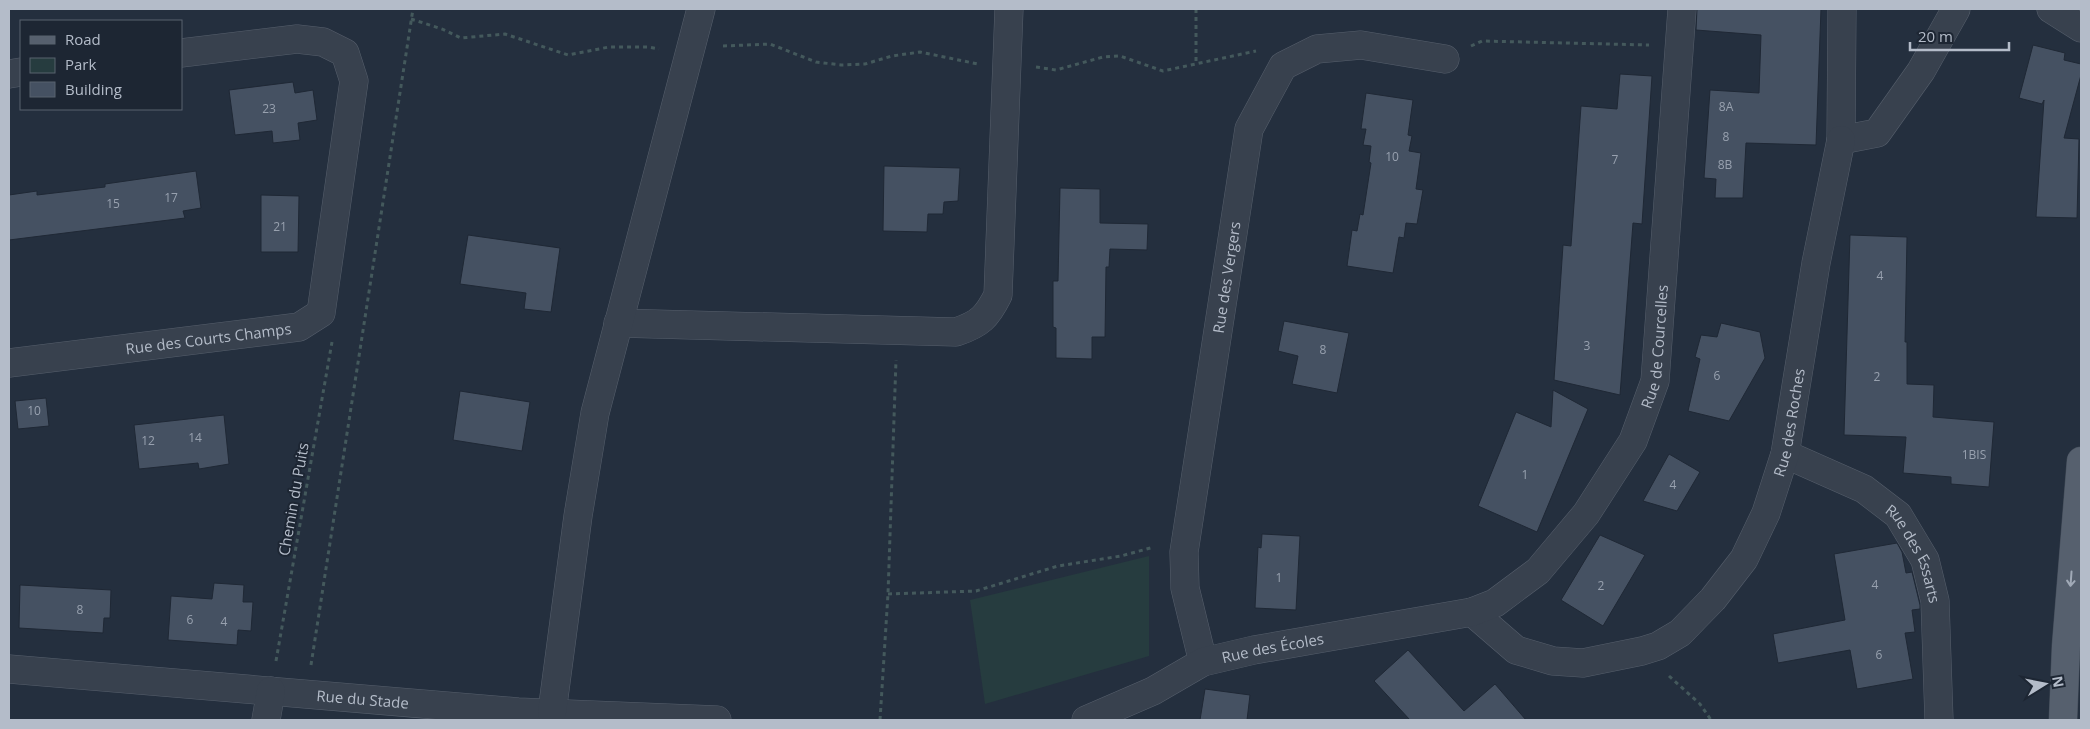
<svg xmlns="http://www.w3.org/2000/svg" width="2090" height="729" viewBox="0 0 2090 729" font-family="'Open Sans',sans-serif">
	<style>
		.green { fill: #263c3f }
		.building { fill: #455162; stroke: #1f2835 }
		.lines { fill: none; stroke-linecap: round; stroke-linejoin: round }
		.minor-casing { stroke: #565f6c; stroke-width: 29 }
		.primary-casing { stroke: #414a57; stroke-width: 29 }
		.path { stroke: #44595c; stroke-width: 3; stroke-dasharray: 4 4; stroke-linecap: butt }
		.minor { stroke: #38414e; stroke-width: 28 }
		.primary { stroke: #56606e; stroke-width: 28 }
		.oneway { stroke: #a1aab7 }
		.labels { text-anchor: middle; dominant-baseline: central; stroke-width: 4; stroke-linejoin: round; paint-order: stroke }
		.number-label { font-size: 12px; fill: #98a1af }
		.street-label { font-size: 15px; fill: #b4bcc9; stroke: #1d2633 }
	</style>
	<rect width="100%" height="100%" fill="#242f3e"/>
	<!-- green -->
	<path class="green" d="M1149 556V656L985 704 970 600Z"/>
	<!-- building -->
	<g class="building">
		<path d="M1697 9H1821L1816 145 1746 143 1743 198H1715L1716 179 1704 178 1710 90 1759 93 1761 35 1696 30Z"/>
		<path d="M2033 45 2065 53 2064 60 2081 64V75L2064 138 2079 139 2077 218 2036 217 2044 100 2042 104 2019 98Z"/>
		<path d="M1620 74 1652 76 1642 224 1633 223 1620 395 1554 380 1563 245 1571 246 1581 106 1617 109Z"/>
		<path d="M293 82 295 93 313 90 317 120 298 123 300 140 273 143 272 131 235 135 229 90Z"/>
		<path d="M1366 93 1413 100 1408 135 1412 136 1409 151 1421 153 1416 189 1423 190 1417 224 1406 223 1404 238 1399 237 1393 273 1347 266 1352 230 1357 231 1360 214 1363 215 1371 163 1369 162 1371 146 1363 145 1366 129H1361Z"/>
		<path d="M884 166 960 168 958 201 944 202 943 214H928L927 232 883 231Z"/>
		<path d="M196 171 201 208 183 211 185 218 9 240V195L37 191V195L105 187V184Z"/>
		<path d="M1060 188 1100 189V223L1148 224 1147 250 1110 249 1109 267H1106L1105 337H1092V359L1056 358V328L1053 327V281H1058Z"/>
		<path d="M261 195 299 196 298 252H261Z"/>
		<path d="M468 235 560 248 551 312 524 309 526 293 460 284Z"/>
		<path d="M1850 235 1907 237 1905 342H1907V384L1934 385 1933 417 1994 422 1989 487 1951 484V477L1903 473 1906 437 1844 435Z"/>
		<path d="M1284 321 1349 333 1337 393 1292 384 1298 356 1278 351Z"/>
		<path d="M1721 323 1760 332 1765 358 1729 421 1688 411 1700 359 1695 357 1701 335 1717 337Z"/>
		<path d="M1553 390 1588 409 1537 532 1478 506 1516 412 1551 427Z"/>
		<path d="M460 391 530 402 522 451 453 440Z"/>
		<path d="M46 398 49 426 18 429 15 401Z"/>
		<path d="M224 415 229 464 199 469 198 463 139 469 134 425Z"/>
		<path d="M1669 454 1700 472 1677 511 1643 501Z"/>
		<path d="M1262 534 1300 536 1296 610 1255 608 1258 547 1261 548Z"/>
		<path d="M1600 535 1645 555 1603 626 1561 600Z"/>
		<path d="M1897 543 1902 552 1906 573 1912 572 1920 605V609L1912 610 1915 632 1905 633 1913 679 1857 689 1850 650 1778 663 1773 634 1845 620 1834 554Z"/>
		<path d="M214 583 244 585 243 602H253L251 631 238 630 237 645 168 640 171 596 212 599Z"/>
		<path d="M20 585 111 590 110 618H104L103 633 19 628Z"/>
		<path d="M1408 650 1464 711 1495 684 1526 720H1410L1374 681Z"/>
		<path d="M1205 689 1250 695 1247 720H1200Z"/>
	</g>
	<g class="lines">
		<!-- minor casing -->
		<g class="minor-casing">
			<g id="minor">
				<path d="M1842 9 1841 140 1877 133 1921 71 1956 9"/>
				<path d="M2051 9 2081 28"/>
				<path d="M9 74 21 72"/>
				<path d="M618 323 956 332C980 324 987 317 998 295L1009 9"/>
				<path id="s1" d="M9 363 299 327 321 313 354 81 345 53 323 42 297 39 181 53"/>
				<path id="s2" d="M1785 454 1864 489 1898 515 1925 560 1935 601 1939 720"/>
				<path id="s3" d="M1472 612 1516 650 1553 661 1583 663 1642 651 1658 646 1680 633 1713 599 1744 559 1766 513 1785 454 1816 263 1841 140"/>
				<path id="s4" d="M1203 662 1185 588 1184 552 1249 129 1283 66 1317 49 1361 45 1445 59"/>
				<path id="s5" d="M9 669 518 712 717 720"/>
				<path d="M552 712 578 516 595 413 701 9"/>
				<path d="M266 720 271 691"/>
				<path id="s6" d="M1086 720 1153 691 1203 662 1254 650 1472 612 1495 603 1538 571 1586 514 1633 441 1655 381 1682 9"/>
			</g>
		</g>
		<!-- primary casing -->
		<g class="primary-casing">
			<path id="primary" d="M2063 720 2066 646 2081 461"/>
		</g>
		<!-- path -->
		<g class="path">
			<path d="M1196 9V63"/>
			<path d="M411 19 442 29 461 38 505 34 568 55 609 47H648L659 49"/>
			<path d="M723 46 770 44 816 62 841 65 865 64 892 56 920 52 978 64"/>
			<path d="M1471 46 1482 41 1649 45"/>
			<path d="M1036 67 1056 70 1103 57 1120 56 1163 71 1256 51"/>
			<path d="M888 594 976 591 1058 566 1121 556 1154 547"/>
			<path d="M276 661 332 342"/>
			<path d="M311 665 413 9"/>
			<path d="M1669 676 1700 704 1711 720"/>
			<path d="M880 720 888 594 896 360"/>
		</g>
		<!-- minor -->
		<use href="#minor" class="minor"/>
		<!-- primary -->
		<use href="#primary" class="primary"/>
	</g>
	<!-- one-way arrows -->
	<defs><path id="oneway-shaft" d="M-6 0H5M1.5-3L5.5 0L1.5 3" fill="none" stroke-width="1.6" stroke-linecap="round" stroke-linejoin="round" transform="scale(1.25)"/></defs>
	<use class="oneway" href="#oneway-shaft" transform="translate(2071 579) rotate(94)"/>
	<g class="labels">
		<!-- number labels -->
		<g class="number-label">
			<text x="1726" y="106">8A</text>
			<text x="269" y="108">23</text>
			<text x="1726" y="136">8</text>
			<text x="1392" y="156">10</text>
			<text x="1615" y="159">7</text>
			<text x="1725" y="164">8B</text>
			<text x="171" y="197">17</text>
			<text x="113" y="203">15</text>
			<text x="280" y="226">21</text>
			<text x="1880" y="275">4</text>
			<text x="1587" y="345">3</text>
			<text x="1323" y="349">8</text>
			<text x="1717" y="375">6</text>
			<text x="1877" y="376">2</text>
			<text x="34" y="410">10</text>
			<text x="195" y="437">14</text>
			<text x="148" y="440">12</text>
			<text x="1974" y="454">1BIS</text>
			<text x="1525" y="474">1</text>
			<text x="1673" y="484">4</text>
			<text x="1279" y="577">1</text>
			<text x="1875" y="584">4</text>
			<text x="1601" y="585">2</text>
			<text x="80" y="609">8</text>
			<text x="190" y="619">6</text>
			<text x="224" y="621">4</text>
			<text x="1879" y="654">6</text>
		</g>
		<!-- street labels -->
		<g class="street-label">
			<text stroke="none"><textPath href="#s4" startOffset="390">Rue des Vergers</textPath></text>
			<text stroke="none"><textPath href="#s1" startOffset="201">Rue des Courts Champs</textPath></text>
			<text stroke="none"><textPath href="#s6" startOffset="742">Rue de Courcelles</textPath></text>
			<text stroke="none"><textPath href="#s3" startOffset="472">Rue des Roches</textPath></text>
			<text transform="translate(293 499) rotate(-80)">Chemin du Puits</text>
			<text stroke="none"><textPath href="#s2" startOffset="171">Rue des Essarts</textPath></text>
			<text stroke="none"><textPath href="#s6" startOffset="202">Rue des Écoles</textPath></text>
			<text stroke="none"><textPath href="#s5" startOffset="355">Rue du Stade</textPath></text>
		</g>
	</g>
	<!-- border -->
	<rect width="2090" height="729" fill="none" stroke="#b4bcc9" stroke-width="20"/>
	<!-- legend -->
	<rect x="20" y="20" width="162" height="90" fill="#1d2633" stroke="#59626f"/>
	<rect x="30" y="36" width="25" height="8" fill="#56606e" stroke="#59626f"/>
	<text x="65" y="45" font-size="15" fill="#b4bcc9">Road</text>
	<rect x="30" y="58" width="25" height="15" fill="#263c3f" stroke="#59626f"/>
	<text x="65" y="70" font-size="15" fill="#b4bcc9">Park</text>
	<rect x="30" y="82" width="25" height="15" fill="#455162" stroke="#59626f"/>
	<text x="65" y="95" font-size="15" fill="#b4bcc9">Building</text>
	<!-- north arrow -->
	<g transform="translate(2045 684) rotate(80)" stroke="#1d2633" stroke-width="4" paint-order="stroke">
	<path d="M0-4L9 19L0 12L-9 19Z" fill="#b4bcc9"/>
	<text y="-8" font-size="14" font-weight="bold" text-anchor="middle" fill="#b4bcc9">N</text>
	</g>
	<!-- scale -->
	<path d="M1910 42v8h99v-8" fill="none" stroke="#b4bcc9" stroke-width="2.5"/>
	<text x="1918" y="42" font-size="15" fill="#b4bcc9" stroke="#1d2633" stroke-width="4" paint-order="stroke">20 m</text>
</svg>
